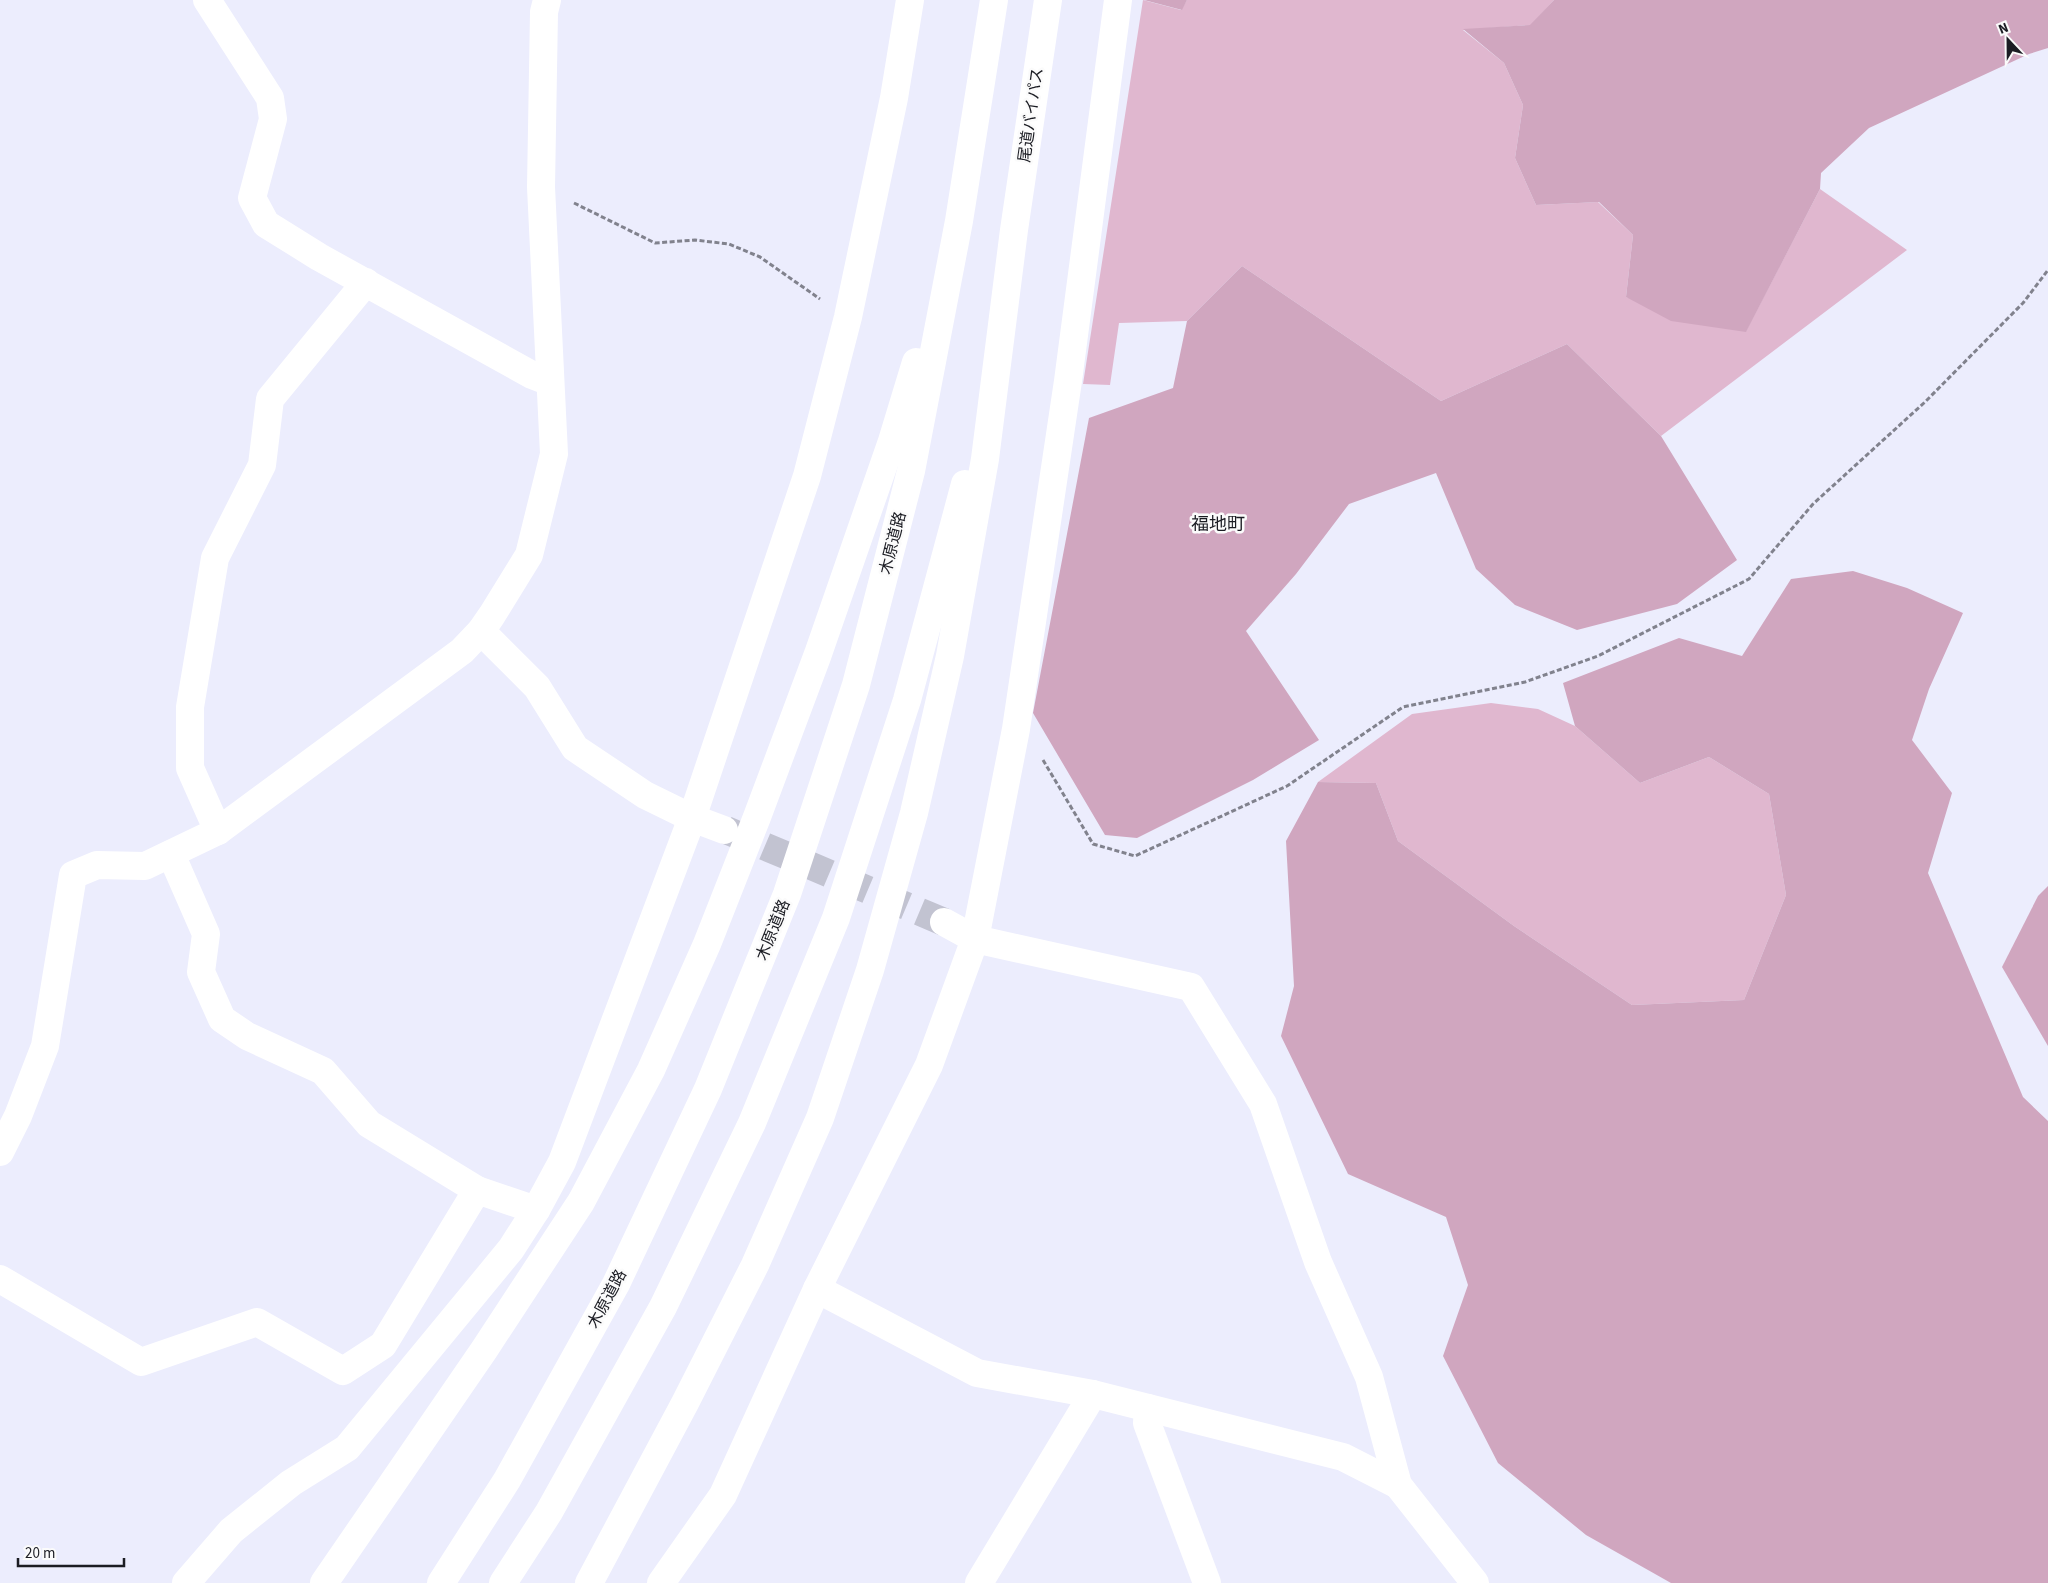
<svg xmlns="http://www.w3.org/2000/svg" width="2048" height="1583" viewBox="0 0 2048 1583" font-family="'Source Sans 3','Noto Sans JP',sans-serif">
	<style>
		.green { fill: #e0b7cf }
		.forest { fill: #d0a6bf }
		.lines { fill: none; stroke-linecap: round; stroke-linejoin: round }
		.street-tunnel { stroke: #c2c3d1; stroke-width: 28; stroke-dasharray: 28 14; stroke-linecap: butt }
		.path { stroke: #81828d; stroke-width: 3; stroke-dasharray: 5 2.5; stroke-linecap: butt }
		.street { stroke: #fff; stroke-width: 28 }
		.highway { stroke: #fff; stroke-width: 28 }
		.labels { text-anchor: middle; dominant-baseline: central; stroke-width: 5; stroke-linejoin: round; paint-order: stroke }
		.street-label { font-size: 16px; fill: #1b1c23; stroke: #fbfbfb }
		.neighbourhood-label { font-size: 18px; fill: #1b1c23; stroke: #fbfbfb }
	</style>
	<rect width="100%" height="100%" fill="#ecedfd"/>
	<!-- green -->
	<g class="green">
		<path d="M1143 0 1181 10 1187 0H1554L1531 25 1463 30 1504 63 1523 105 1515 158 1536 205 1598 202 1633 235 1626 297 1746 331 1820 189 1907 250 1661 436 1567 344 1441 401 1242 266 1187 321 1119 323 1110 385 1083 384Z"/>
		<path d="M1491 703 1538 709 1575 726 1640 783 1709 757 1769 794 1786 895 1744 1000 1632 1005 1514 926 1398 841 1376 783 1318 782 1412 714Z"/>
	</g>
	<!-- forest -->
	<g class="forest">
		<path d="M1144 0H1187L1182 10Z"/>
		<path d="M1554 0H2048V48L2029 54 1869 128 1821 173 1820 189 1746 332 1671 321 1626 297 1633 235 1599 202 1536 205 1515 158 1523 105 1504 63 1463 29 1530 25Z"/>
		<path d="M1242 266 1441 401 1567 344 1661 436 1737 560 1677 604 1577 630 1515 605 1476 569 1436 473 1349 504 1296 574 1246 631 1319 740 1253 780 1137 838 1105 835 1033 713 1089 418 1173 388 1187 321Z"/>
		<path d="M1853 571 1907 588 1963 613 1929 689 1912 740 1952 793 1928 873 2023 1097 2048 1121V1583H1671L1586 1535 1498 1463 1443 1356 1468 1285 1446 1217 1348 1174 1281 1036 1294 986 1286 841 1318 782 1376 783 1398 841 1514 926 1632 1005 1744 1000 1786 895 1769 794 1709 757 1640 783 1575 726 1563 683 1679 638 1742 656 1791 579Z"/>
		<path d="M2048 886V1046L2002 967 2038 896Z"/>
	</g>
	<g class="lines">
		<!-- street-tunnel -->
		<path class="street-tunnel" d="M726 830 944 922"/>
		<!-- path -->
		<g class="path">
			<path d="M574 203 655 243 695 240 729 244 760 257 820 299"/>
			<path d="M1043 760 1093 844 1135 856 1287 786 1403 707 1525 682 1598 656 1749 579 1813 504 1925 402 2023 303 2048 270"/>
		</g>
		<!-- street -->
		<g class="street">
			<path d="M207 0 270 98 273 119 252 198 266 224 319 257 532 375 550 382"/>
			<path d="M481 631 537 687 575 748 645 795 692 818 724 830"/>
			<path d="M218 831 190 768V707L215 558 262 465 270 399 366 282"/>
			<path d="M171 854 206 934 201 972 222 1019 247 1036 323 1071 369 1124 477 1190"/>
			<path d="M944 922 975 939 1191 987 1263 1104 1318 1262 1369 1377 1398 1485 1475 1583"/>
			<path d="M0 1152 18 1116 45 1046 73 875 97 865 145 866 218 831 462 651 481 631 492 615 529 555 554 454 541 187 544 12 547 0"/>
			<path d="M0 1279 141 1362 257 1322 343 1371 383 1345 477 1190 536 1210"/>
			<path d="M817 1289 977 1373 1093 1394 1343 1457 1398 1485"/>
			<path d="M1148 1408 1147 1423 1207 1583"/>
			<path d="M186 1583 231 1531 291 1483 347 1448 511 1249 536 1210 562 1162 692 818 807 476 848 317 894 98 910 0"/>
			<path d="M661 1583 723 1495 817 1289 929 1065 975 939 1016 729 1068 381 1118 0"/>
			<path d="M979 1583 1093 1394"/>
		</g>
		<!-- highway -->
		<g class="highway">
			<path d="M324 1583 484 1350 581 1202 651 1070 707 944 757 817 818 654 892 441 916 362"/>
			<path d="M441 1583 507 1480 616 1284 708 1089 787 894 856 685 911 471 959 221 994 0"/>
			<path d="M503 1583 549 1512 663 1307 752 1123 836 918 907 700 965 484"/>
			<path d="M589 1583 685 1403 755 1265 820 1118 870 970 914 813 950 656 985 459 1014 230 1048 0"/>
		</g>
	</g>
	<g class="labels">
		<!-- street labels -->
		<g class="street-label">
			<text transform="translate(1031 115) rotate(-82)">尾道バイパス</text>
			<text transform="translate(893 543) rotate(-76)">木原道路</text>
			<text transform="translate(773 930) rotate(-68)">木原道路</text>
			<text transform="translate(607 1299) rotate(-62)">木原道路</text>
		</g>
		<!-- neighbourhood labels -->
		<g class="neighbourhood-label">
			<text x="1218" y="524">福地町</text>
		</g>
	</g>
	<!-- north arrow -->
	<g transform="translate(2008 40) rotate(338)" stroke="#fbfbfb" stroke-width="4" paint-order="stroke">
	<path d="M0-4L9 19L0 12L-9 19Z" fill="#1b1c23"/>
	<text y="-8" font-size="14" font-weight="bold" text-anchor="middle" fill="#1b1c23">N</text>
	</g>
	<!-- scale -->
	<path d="M18 1558v8h106v-8" fill="none" stroke="#1b1c23" stroke-width="2.5"/>
	<text x="25" y="1558" font-size="15" fill="#1b1c23" stroke="#fbfbfb" stroke-width="4" paint-order="stroke">20 m</text>
</svg>
